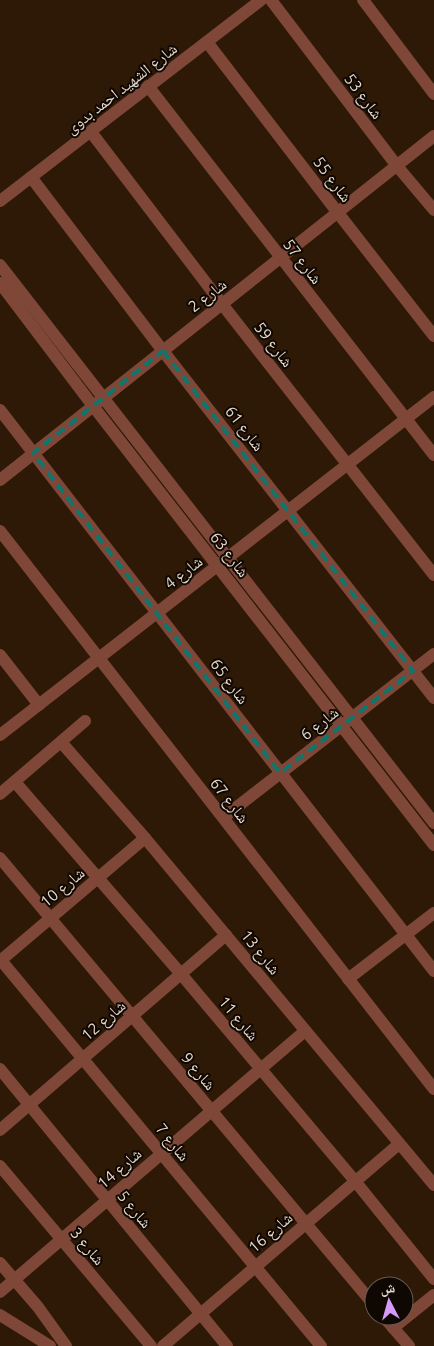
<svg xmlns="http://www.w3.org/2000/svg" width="434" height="1346" viewBox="0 0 434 1346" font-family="Ubuntu,'Noto Naskh Arabic',sans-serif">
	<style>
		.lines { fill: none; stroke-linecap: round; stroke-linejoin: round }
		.minor { stroke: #7f4738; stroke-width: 12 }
		.marked { fill: none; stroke: #0f766e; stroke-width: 4; stroke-dasharray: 10 6; stroke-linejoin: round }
		.labels { text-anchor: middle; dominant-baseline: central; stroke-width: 4; stroke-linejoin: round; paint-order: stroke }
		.street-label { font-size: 16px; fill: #e6d8cc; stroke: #0f0702 }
	</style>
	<rect width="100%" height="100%" fill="#2e1906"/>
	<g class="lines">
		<!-- minor -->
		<g class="minor">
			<path d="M271 0 397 166 434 210"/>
			<path d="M363 0 434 94"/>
			<path d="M207 42 338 213 434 336"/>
			<path d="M148 86 434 455"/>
			<path d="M91 132 222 304 434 575"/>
			<path d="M31 177 163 351 434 698"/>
			<path d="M0 201 261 0"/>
			<path d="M0 265 434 823"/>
			<path d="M0 283 93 406 434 845"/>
			<path d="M0 410 434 971"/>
			<path d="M0 480 434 136"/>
			<path d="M0 531 434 1089"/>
			<path d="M0 655 39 705"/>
			<path d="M0 735 434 397"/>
			<path d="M61 742 145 838 434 1185"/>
			<path d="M15 782 181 974 355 1181 434 1279"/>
			<path d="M0 794 85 721"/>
			<path d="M224 817 434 654"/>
			<path d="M0 858 374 1305"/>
			<path d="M0 959 321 1346"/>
			<path d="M0 961 145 838"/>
			<path d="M348 979 434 913"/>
			<path d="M0 1069 227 1346"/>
			<path d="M0 1130 226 935"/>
			<path d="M0 1166 151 1346"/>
			<path d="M0 1263 38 1307 66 1346"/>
			<path d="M0 1292 305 1031"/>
			<path d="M0 1315 50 1346"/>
			<path d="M383 1316 409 1346"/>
			<path d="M393 1328 434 1295"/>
			<path d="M163 1346 399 1144"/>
		</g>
	</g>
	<!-- marked area -->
	<path class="marked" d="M163 351 413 671 280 773 33 453Z"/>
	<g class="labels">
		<!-- street labels -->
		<g class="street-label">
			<text transform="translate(121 88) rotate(-38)">شارع الشهيد احمد بدوى</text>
			<text transform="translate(364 96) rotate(53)">شارع 53</text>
			<text transform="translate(333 179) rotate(53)">شارع 55</text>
			<text transform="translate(303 261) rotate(52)">شارع 57</text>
			<text transform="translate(207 295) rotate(-38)">شارع 2</text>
			<text transform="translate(274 344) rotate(52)">شارع 59</text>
			<text transform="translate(245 428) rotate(52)">شارع 61</text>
			<text transform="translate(230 554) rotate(52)">شارع 63</text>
			<text transform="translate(183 572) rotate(-38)">شارع 4</text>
			<text transform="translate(230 681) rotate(53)">شارع 65</text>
			<text transform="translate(319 723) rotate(-38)">شارع 6</text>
			<text transform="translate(230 800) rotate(52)">شارع 67</text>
			<text transform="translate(62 887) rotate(-40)">شارع 10</text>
			<text transform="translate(261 952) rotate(51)">شارع 13</text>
			<text transform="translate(239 1018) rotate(50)">شارع 11</text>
			<text transform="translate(103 1020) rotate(-41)">شارع 12</text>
			<text transform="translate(199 1071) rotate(50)">شارع 9</text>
			<text transform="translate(173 1142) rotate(51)">شارع 7</text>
			<text transform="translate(119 1168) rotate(-41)">شارع 14</text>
			<text transform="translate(135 1209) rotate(50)">شارع 5</text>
			<text transform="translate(270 1232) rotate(-41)">شارع 16</text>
			<text transform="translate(88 1246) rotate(50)">شارع 3</text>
		</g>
	</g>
	<!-- north arrow -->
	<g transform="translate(389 1301) rotate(354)"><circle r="24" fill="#0f0702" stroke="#655b53"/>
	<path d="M0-4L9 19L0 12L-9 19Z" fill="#d69bfa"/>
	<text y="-8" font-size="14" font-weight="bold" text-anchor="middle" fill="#e6d8cc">ش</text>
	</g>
</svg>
